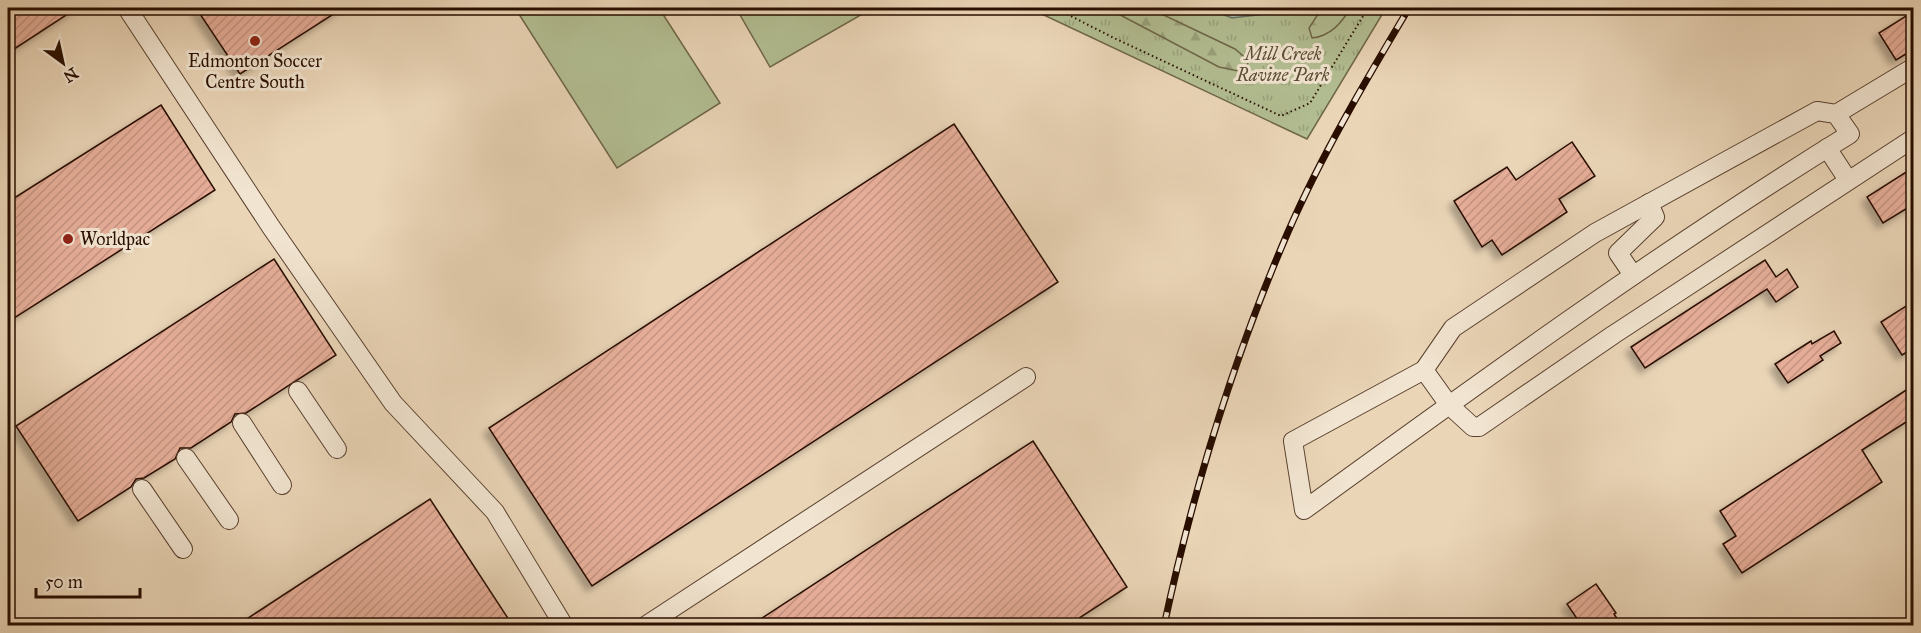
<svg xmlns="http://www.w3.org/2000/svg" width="1921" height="633" viewBox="0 0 1921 633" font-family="'IM FELL Great Primer',serif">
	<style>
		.grass { fill: url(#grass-tufts); stroke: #6e6649; stroke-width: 1.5 }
		.forest { fill: url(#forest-firs); stroke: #6e6649; stroke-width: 1.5 }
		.garden { fill: #b2be92; stroke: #6e6649; stroke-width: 1.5 }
		.water { fill: #98b9ac; stroke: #6c7567; stroke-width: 1.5 }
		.building { fill: url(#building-hatch); stroke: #290e00; stroke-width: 1.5; filter: url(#shadow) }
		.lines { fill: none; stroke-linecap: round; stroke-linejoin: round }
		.minor-casing { stroke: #59402e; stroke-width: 20 }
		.path { stroke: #290e00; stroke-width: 2; stroke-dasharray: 1.5 3; stroke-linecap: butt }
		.minor { stroke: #f1e4d0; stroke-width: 18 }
		.rail-casing { stroke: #290e00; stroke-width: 7 }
		.rail { stroke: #f1e4d0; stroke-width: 4.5; stroke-dasharray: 14; stroke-linecap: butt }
		.poi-dot { fill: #8f2418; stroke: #f1e4d0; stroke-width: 2 }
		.labels { text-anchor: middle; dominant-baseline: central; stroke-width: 6; stroke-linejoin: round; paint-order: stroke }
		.park-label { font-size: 18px; font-style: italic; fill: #594c33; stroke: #f1e4d0 }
		.poi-label { font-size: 18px; fill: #290e00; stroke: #f1e4d0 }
	</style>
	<defs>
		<pattern id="grass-tufts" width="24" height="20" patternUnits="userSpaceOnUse" patternTransform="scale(1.5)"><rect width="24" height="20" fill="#b2be92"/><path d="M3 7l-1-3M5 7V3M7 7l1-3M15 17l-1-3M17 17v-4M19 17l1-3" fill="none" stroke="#99a27c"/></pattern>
		<pattern id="forest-firs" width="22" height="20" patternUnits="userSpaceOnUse" patternTransform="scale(1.5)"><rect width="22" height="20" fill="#b2be92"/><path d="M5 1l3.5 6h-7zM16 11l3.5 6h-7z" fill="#99a27c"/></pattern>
		<pattern id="building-hatch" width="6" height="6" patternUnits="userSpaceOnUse" patternTransform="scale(1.5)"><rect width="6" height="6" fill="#e6ae99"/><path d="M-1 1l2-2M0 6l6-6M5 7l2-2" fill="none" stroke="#c59482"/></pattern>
		<filter id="shadow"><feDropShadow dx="-5.5" dy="5.5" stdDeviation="3" flood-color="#0004"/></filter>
	</defs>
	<rect width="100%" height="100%" fill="#ead5b7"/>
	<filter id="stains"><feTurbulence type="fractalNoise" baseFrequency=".00333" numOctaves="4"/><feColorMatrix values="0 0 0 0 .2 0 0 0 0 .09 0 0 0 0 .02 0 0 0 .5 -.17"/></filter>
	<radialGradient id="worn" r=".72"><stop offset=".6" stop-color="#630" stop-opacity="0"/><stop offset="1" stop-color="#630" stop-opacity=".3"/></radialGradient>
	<!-- grass -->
	<path class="grass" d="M1029 8H1386L1307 139Z"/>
	<!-- forest -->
	<g class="forest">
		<path d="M1107 8H1149L1235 49 1249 61 1243 72 1219 67Z"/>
		<path d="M1322 8H1351C1341 23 1331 36 1312 38L1309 28Z"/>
	</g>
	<!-- garden -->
	<g class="garden">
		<path d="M515 8H659L720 103 617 168Z"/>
		<path d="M736 8H873L770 67Z"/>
	</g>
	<!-- water -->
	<path class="water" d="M1206 8H1278L1273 13 1232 18Z"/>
	<!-- building -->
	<g class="building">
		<path d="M8 8H77L8 53Z"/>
		<path d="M196 8H343L240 74Z"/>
		<path d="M1914 11V49L1896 60 1879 33Z"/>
		<path d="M161 105 215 190 8 322V202Z"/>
		<path d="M954 124 1058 282 592 586 489 428Z"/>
		<path d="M1572 142 1595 176 1559 199 1567 212 1502 255 1492 240 1482 247 1454 201 1507 167 1516 180Z"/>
		<path d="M1914 167V204L1883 223 1867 197Z"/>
		<path d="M274 259 336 355 246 413 235 414 231 422 191 448H180L175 459 144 478 136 479 131 487 78 521 16 426Z"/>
		<path d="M1765 260 1776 277 1787 269 1798 287 1776 302 1767 289 1645 368 1631 347Z"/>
		<path d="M1914 301V348L1902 355 1881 322Z"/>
		<path d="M1834 331 1841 343 1820 356 1823 360 1788 383 1775 364 1811 341 1812 344Z"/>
		<path d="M1914 385V417L1862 450 1882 482 1742 573 1723 544 1736 536 1720 511Z"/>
		<path d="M1033 441 1127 587 1067 626H750Z"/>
		<path d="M430 499 513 626H236Z"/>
		<path d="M1596 584 1616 613 1614 614 1622 626H1582L1567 604Z"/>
	</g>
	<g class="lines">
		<!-- minor casing -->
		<g class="minor-casing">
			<g id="minor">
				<path d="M127 8 271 227 393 403 495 512 564 626"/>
				<path d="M1836 114 1850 134C1662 250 1483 380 1304 510L1293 441 1424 370 1453 328 1595 233 1817 111 1836 114 1914 67"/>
				<path d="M1827 148 1848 180"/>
				<path d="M1633 275 1618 253 1655 217 1649 203"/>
				<path d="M1424 370 1449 405 1473 427H1479L1613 335 1914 138"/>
				<path d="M298 391 337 449"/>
				<path d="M242 423 282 485"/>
				<path d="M186 458 229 520"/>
				<path d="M142 489 183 549"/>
				<path d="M645 626 1026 377"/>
			</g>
		</g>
		<!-- path -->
		<path class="path" d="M1055 8 1114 38 1281 116 1310 103 1368 8"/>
		<!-- minor -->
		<use href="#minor" class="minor"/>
		<!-- rail casing -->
		<g class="rail-casing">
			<path id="rail" d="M1164 626C1193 490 1233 359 1288 232 1322 154 1366 80 1409 8"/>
		</g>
		<!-- rail -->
		<use href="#rail" class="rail"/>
	</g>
	<!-- markers -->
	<g class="poi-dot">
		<circle cx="255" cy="41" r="6"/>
		<circle cx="68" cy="239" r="6"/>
	</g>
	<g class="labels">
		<!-- park labels -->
		<g class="park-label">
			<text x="1283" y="54">Mill Creek<tspan x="1283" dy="21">Ravine Park</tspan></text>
		</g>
		<!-- poi labels -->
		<g class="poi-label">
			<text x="255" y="61">Edmonton Soccer<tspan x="255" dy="21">Centre South</tspan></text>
			<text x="80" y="239" text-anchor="start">Worldpac</text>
		</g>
	</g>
	<!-- margin -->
	<rect width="1921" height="633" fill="none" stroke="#ead5b7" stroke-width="30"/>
	<rect x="9" y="9" width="1903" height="615" fill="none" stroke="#290e00" stroke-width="3"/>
	<rect x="15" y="15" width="1891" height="603" fill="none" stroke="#290e00" stroke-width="1.5"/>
	<!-- north arrow -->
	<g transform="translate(63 63) rotate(147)" stroke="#f1e4d0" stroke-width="4.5" paint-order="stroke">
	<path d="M0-4.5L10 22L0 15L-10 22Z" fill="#290e00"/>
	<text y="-9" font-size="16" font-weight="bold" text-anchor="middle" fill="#290e00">N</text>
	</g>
	<!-- scale -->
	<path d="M36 588v9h104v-9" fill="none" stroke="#290e00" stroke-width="3"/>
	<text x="45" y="588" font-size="18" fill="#290e00" stroke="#f1e4d0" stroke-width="4.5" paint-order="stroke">50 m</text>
	<rect width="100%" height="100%" filter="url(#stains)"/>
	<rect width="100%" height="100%" fill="url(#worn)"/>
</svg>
